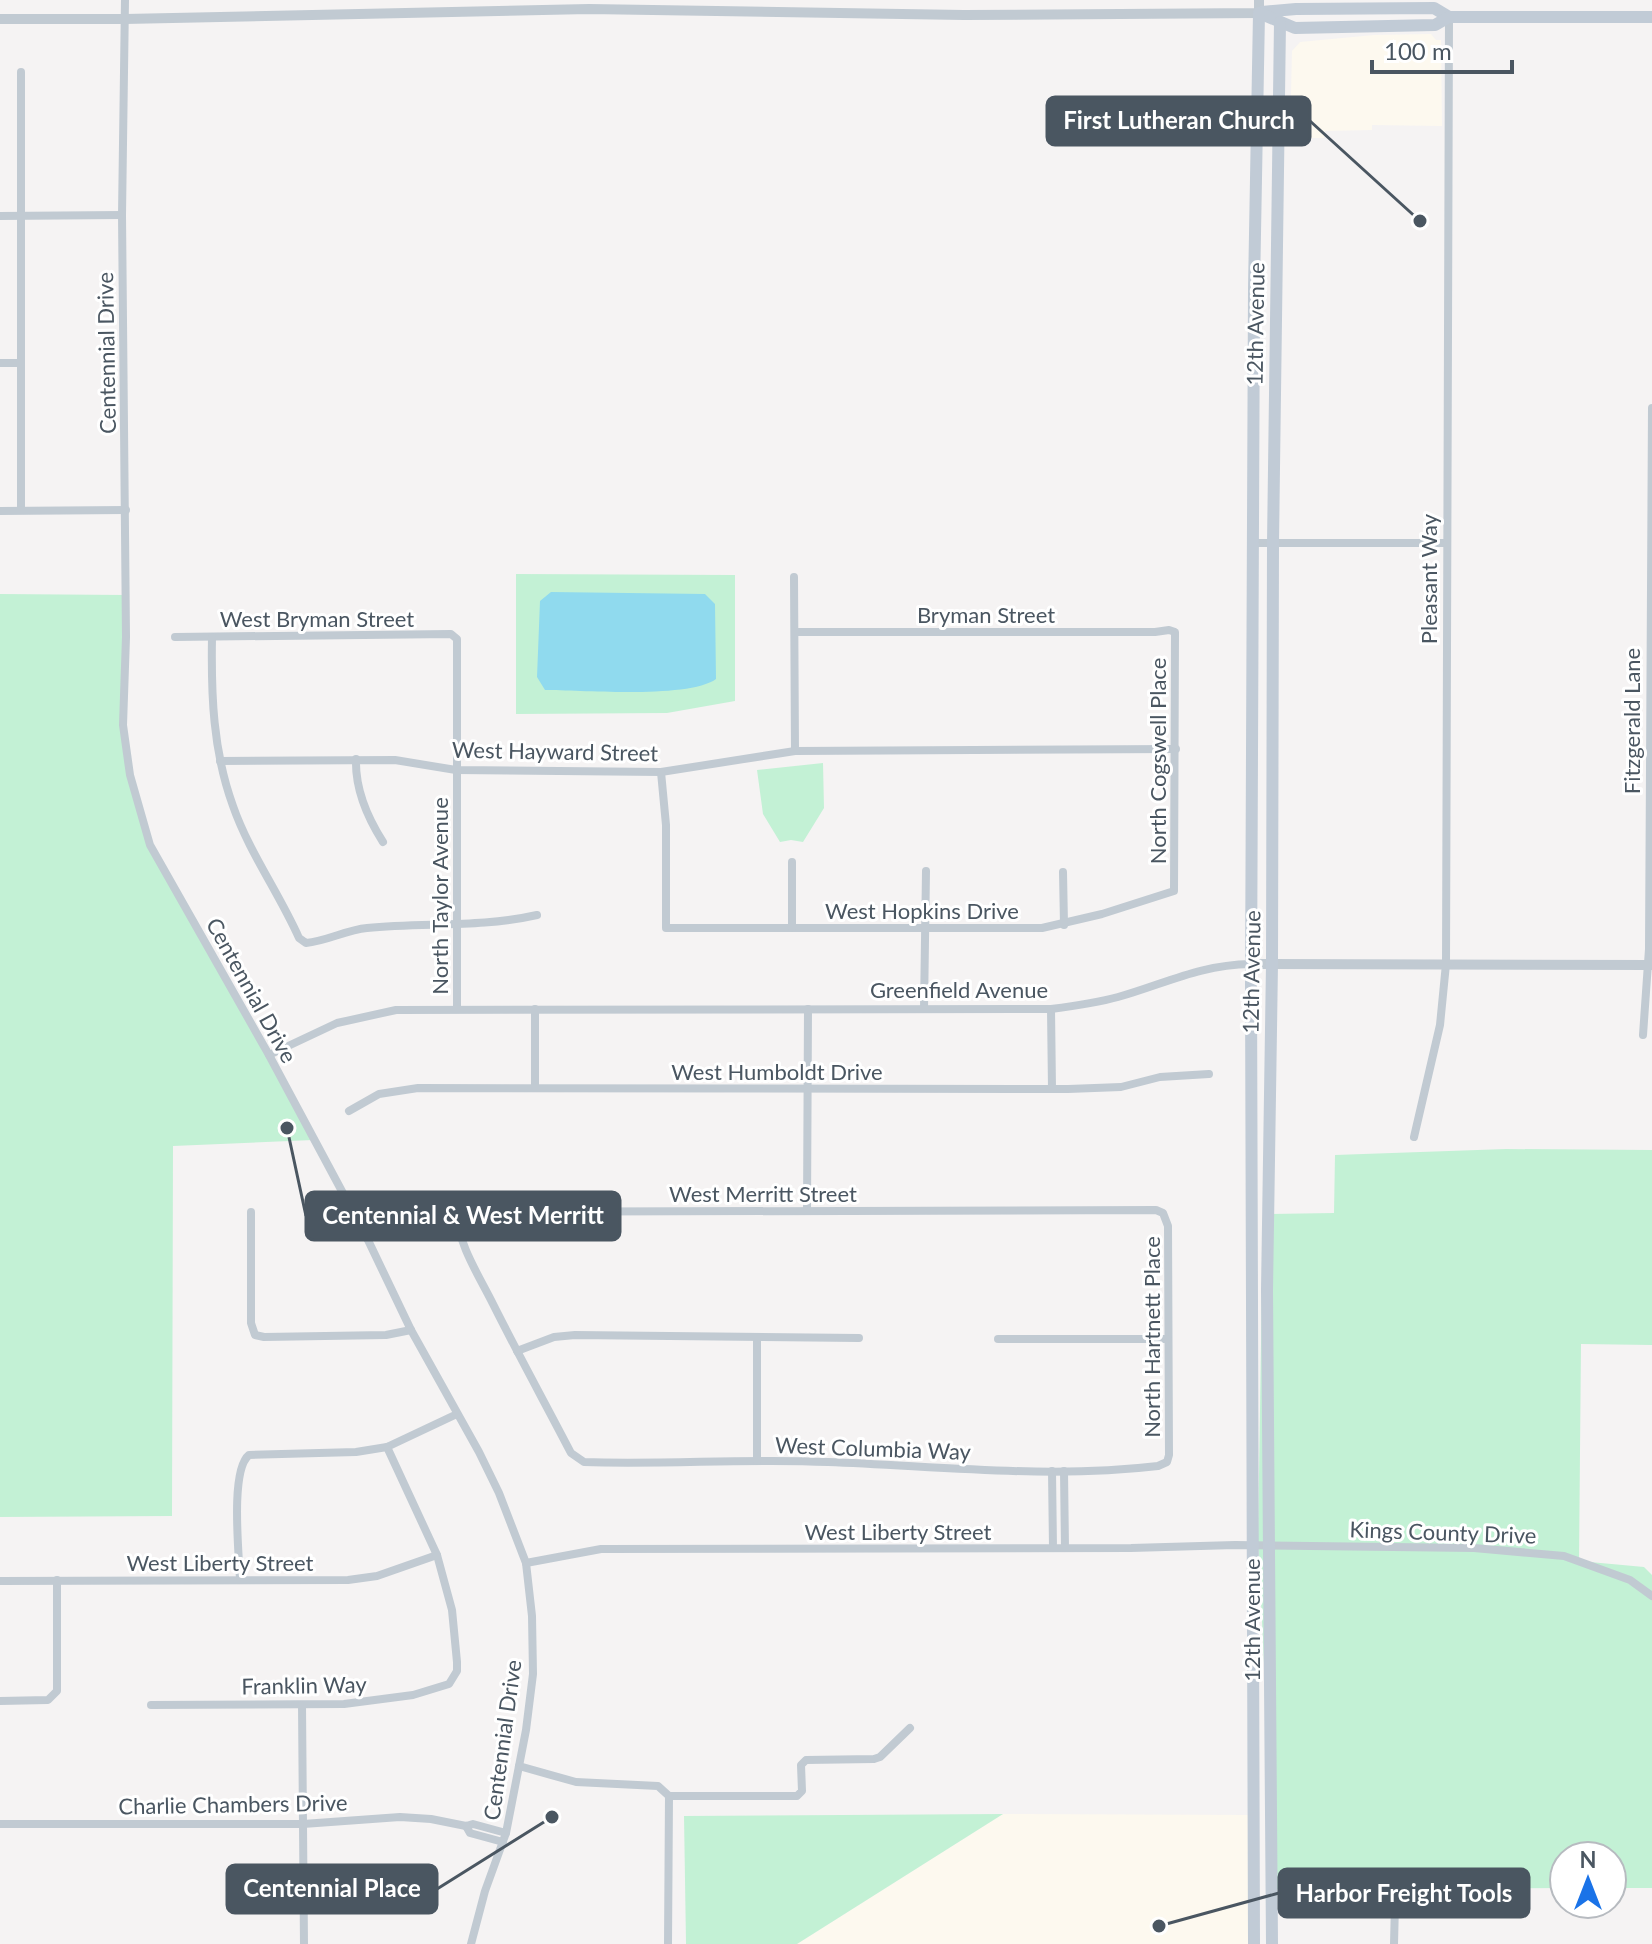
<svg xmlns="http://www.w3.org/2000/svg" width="1652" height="1944" viewBox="0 0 1652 1944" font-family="Lato,sans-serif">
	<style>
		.commercial { fill: #fdf9ef }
		.green { fill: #c3f1d5 }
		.water { fill: #90daee }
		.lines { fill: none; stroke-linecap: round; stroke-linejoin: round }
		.minor { stroke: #c1cad2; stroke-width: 8 }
		.tertiary { stroke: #c1cad2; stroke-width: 10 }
		.secondary { stroke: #c1cbd6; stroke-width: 12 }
		.labels { text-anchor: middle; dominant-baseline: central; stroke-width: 6; stroke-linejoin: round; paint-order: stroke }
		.street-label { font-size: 22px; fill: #4a5661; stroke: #fff }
		.leader { fill: none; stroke: #4a5661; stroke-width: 3 }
		.callout-dot { fill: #4a5661; stroke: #fff; stroke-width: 3 }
		.callout { fill: #4a5661; stroke: #4a5661; stroke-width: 3 }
		.callout-label { font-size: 24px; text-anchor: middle; font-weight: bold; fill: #fff }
	</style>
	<rect width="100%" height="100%" fill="#f5f3f3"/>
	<!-- commercial -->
	<g class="commercial">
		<path d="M1431 34 1436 40H1441L1442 126 1372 125V130L1325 131 1324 138H1290L1292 51 1300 42 1374 35Z"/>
		<path d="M1003 1814 1254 1815V1944H797Z"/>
	</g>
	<!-- green -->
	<g class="green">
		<path d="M516 574 735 575V701L667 713 516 714Z"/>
		<path d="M0 594 126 595 123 725 130 775 150 845 313 1140 173 1146 172 1516 0 1517Z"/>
		<path d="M823 763 824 808 803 842 791 840 780 842 763 814 757 770Z"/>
		<path d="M1506 1149 1652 1150V1345L1581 1344 1579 1561 1644 1567 1652 1575V1888H1612V1856H1564V1888L1275 1889 1258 1540 1263 1214 1334 1213 1335 1155Z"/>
		<path d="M1003 1814 797 1944H686L684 1816Z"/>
	</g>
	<!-- water -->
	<path class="water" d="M551 592 705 594 715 604 716 679C689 699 581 690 545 690L537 677 540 601Z"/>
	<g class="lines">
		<!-- minor -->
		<g class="minor">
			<path d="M125 0 122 215 126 637 123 725 130 775 150 845 269 1055 367 1238 411 1330 479 1452 499 1493 526 1563 532 1616 533 1674 526 1730 506 1833 485 1891 471 1944"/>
			<path d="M0 216 122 215"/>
			<path d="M0 363H21"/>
			<path d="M21 510V72"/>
			<path d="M0 511 126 510"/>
			<path d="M1254 543H1446"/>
			<path d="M794 577 795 751"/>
			<path d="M175 637 451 634 457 639V1009"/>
			<path d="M212 637C211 695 213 751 233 806 249 852 279 893 299 938L306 943C327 941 346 930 367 928 424 922 480 928 537 915"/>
			<path d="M356 759C355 790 367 817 383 842"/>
			<path d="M220 761 395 760 456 770 661 772 795 751 1176 749"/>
			<path d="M661 772 666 825V928H1042L1102 914 1174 891 1175 632 1169 630 1155 632H795"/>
			<path d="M1063 872 1064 925"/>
			<path d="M792 928V862"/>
			<path d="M924 1009 926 871"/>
			<path d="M1051 1009 1052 1089"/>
			<path d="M1643 1035 1649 949 1652 408"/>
			<path d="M269 1055 337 1023 396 1010 1051 1009C1074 1006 1096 1003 1118 997 1167 983 1199 965 1251 964"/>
			<path d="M535 1088V1009"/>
			<path d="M349 1111 379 1094 418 1088 1068 1089 1121 1087 1160 1077 1209 1074"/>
			<path d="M1414 1137 1440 1025 1446 964 1449 17"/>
			<path d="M807 1211 808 1009"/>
			<path d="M251 1212V1323L255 1335 264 1337 386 1335 411 1330"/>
			<path d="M367 1238 413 1220 456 1212 1156 1210 1163 1213 1168 1226 1169 1455 1167 1462 1158 1466C1049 1479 938 1466 828 1462 747 1458 665 1465 584 1462L571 1453C545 1403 518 1354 493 1304 478 1274 459 1246 456 1212"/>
			<path d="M757 1338V1461"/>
			<path d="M998 1339H1168"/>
			<path d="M517 1351 554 1337 575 1335 859 1338"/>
			<path d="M1052 1471 1053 1548"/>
			<path d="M1064 1471 1065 1548"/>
			<path d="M526 1563 601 1549 1131 1548 1235 1545 1474 1548 1564 1556 1630 1580 1652 1596"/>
			<path d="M240 1580C239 1554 230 1470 249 1455L356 1452 387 1447 457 1414"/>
			<path d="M0 1581 348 1580 377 1576 437 1555"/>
			<path d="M0 1701 48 1700 57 1691V1580"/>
			<path d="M151 1705 344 1704 413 1695 449 1684 457 1671V1662L452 1610 437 1555 387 1447"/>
			<path d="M302 1705 304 1944"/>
			<path d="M519 1766 576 1782 658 1786 669 1796H797L802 1791 801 1765 806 1760 874 1759 880 1757 910 1728"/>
			<path d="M0 1824H303L400 1817 431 1819 466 1826 473 1824 506 1833"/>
			<path d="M466 1826 470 1833 503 1842"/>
			<path d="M668 1944 669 1796"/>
			<path d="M1394 1944 1395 1904"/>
		</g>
		<!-- tertiary -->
		<g class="tertiary">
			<path d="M0 19H125L589 9 964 15 1259 13V0"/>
			<path d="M1251 964 1652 965"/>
		</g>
		<!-- secondary -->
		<g class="secondary">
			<path d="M1262 12 1296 9 1434 8 1449 17"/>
			<path d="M1259 13 1295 28 1435 25 1449 17H1652"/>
			<path d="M1254 1944 1251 985 1254 289 1259 13"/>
			<path d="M1272 1944 1267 1290 1272 964 1273 543 1280 22"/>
		</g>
	</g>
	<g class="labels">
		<!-- street labels -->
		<g class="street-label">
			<text transform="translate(1255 324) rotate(-89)">12th Avenue</text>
			<text transform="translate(106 353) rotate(-91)">Centennial Drive</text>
			<text transform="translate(1428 579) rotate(-90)">Pleasant Way</text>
			<text x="986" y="614">Bryman Street</text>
			<text x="317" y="618">West Bryman Street</text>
			<text transform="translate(1631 721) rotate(-90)">Fitzgerald Lane</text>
			<text transform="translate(555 751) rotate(1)">West Hayward Street</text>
			<text transform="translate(1157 761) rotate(-90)">North Cogswell Place</text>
			<text transform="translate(439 896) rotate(-90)">North Taylor Avenue</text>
			<text x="922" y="910">West Hopkins Drive</text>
			<text transform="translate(1251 972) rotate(-89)">12th Avenue</text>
			<text x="959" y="989">Greenfield Avenue</text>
			<text transform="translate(252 990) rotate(61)">Centennial Drive</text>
			<text x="777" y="1071">West Humboldt Drive</text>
			<text x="763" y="1193">West Merritt Street</text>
			<text transform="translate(1151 1337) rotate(-90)">North Hartnett Place</text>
			<text transform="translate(873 1448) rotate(2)">West Columbia Way</text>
			<text x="898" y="1531">West Liberty Street</text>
			<text transform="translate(1443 1532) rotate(2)">Kings County Drive</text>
			<text x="220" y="1562">West Liberty Street</text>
			<text transform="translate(1251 1620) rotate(-90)">12th Avenue</text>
			<text transform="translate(304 1685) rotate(-1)">Franklin Way</text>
			<text transform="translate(502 1740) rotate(-82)">Centennial Drive</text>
			<text transform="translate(233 1804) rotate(-1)">Charlie Chambers Drive</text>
		</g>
	</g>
	<!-- callouts -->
	<path class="leader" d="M1420 221L1310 121M287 1128L306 1216M552 1817L437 1889M1159 1926L1279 1893"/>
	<g class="callout-dot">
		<circle cx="1420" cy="221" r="8"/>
		<circle cx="287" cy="1128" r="8"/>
		<circle cx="552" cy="1817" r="8"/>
		<circle cx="1159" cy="1926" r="8"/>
	</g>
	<g class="callout">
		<rect x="1047" y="97" width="263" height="48" rx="8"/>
		<rect x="306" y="1192" width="314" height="48" rx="8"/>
		<rect x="227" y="1865" width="210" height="48" rx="8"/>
		<rect x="1279" y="1869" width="250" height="48" rx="8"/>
	</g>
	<g class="callout-label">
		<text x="1179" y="129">First Lutheran Church</text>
		<text x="463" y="1224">Centennial &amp; West Merritt</text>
		<text x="332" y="1897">Centennial Place</text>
		<text x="1404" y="1902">Harbor Freight Tools</text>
	</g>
	<!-- north arrow -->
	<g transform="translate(1588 1880)"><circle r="38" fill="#ffffff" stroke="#b7bbc0" stroke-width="2"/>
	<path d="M0-6L14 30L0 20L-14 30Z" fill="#1a73e8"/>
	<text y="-12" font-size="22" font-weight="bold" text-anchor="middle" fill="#4a5661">N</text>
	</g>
	<!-- scale -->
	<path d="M1372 60v12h140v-12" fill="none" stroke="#4a5661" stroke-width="4"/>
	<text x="1384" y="60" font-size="24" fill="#4a5661" stroke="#ffffff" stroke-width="6" paint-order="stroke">100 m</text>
</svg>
